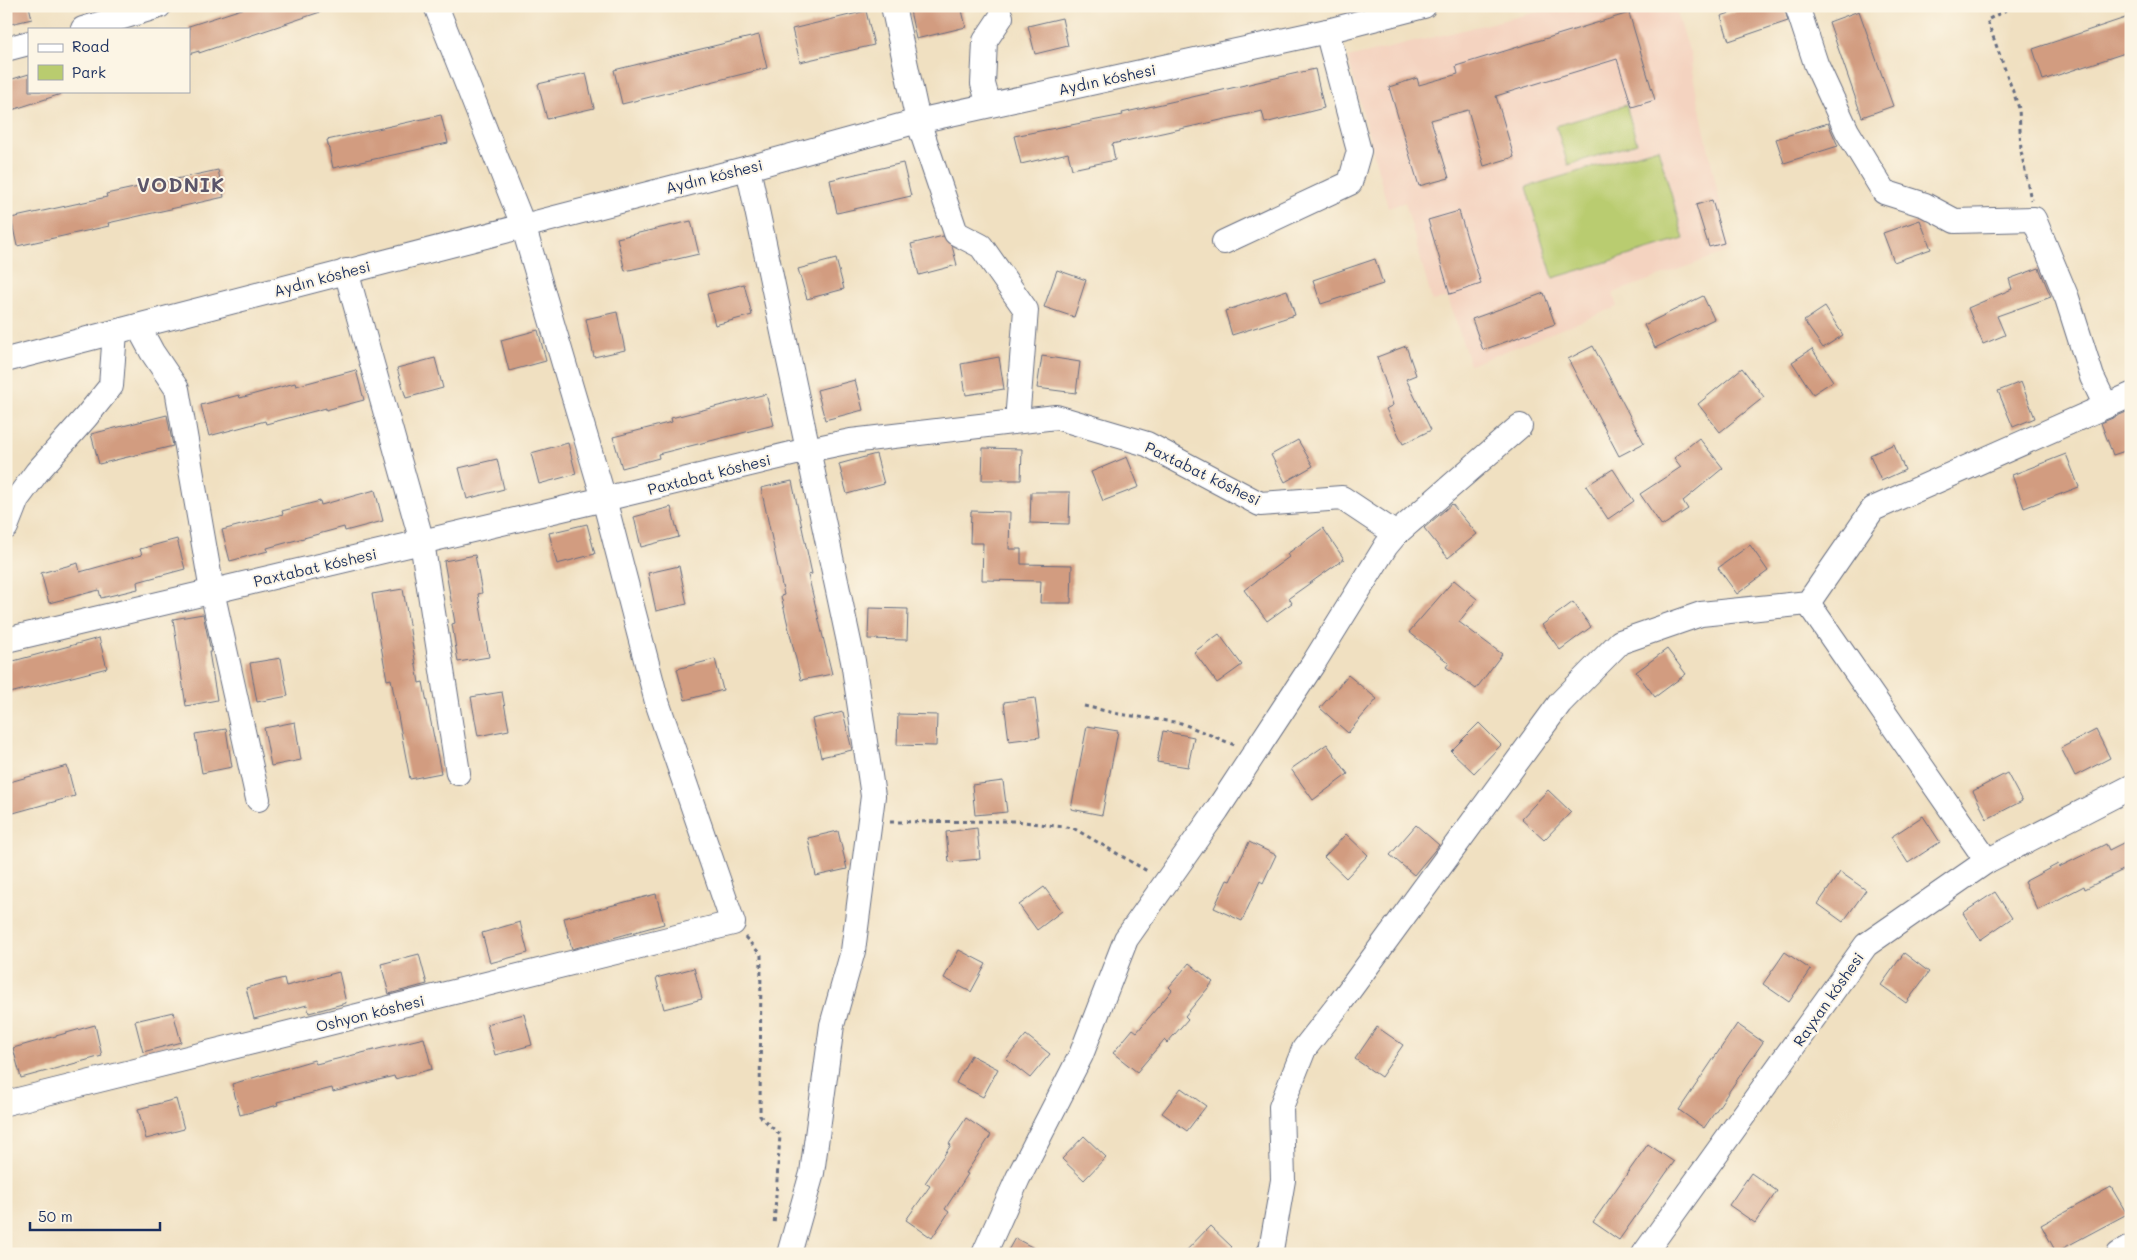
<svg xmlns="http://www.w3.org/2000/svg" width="2137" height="1260" viewBox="0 0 2137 1260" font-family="Mali,sans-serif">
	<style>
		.built { fill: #f4d3c0 }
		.green { fill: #b9cc6f; stroke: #6a7e66 }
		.building { fill: #d29c80 }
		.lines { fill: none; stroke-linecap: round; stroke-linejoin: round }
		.minor-casing { stroke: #666d81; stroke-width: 26 }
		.path { stroke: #666d81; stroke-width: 3; stroke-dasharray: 4 4; stroke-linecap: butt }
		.minor { stroke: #fff; stroke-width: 24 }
		.labels { text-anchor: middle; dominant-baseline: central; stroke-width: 4; stroke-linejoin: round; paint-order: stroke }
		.street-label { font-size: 15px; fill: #1b2f5e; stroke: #fcf5e5 }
		.district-label { font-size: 20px; font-weight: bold; letter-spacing: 1px; fill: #5b556a; stroke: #fcf5e5 }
	</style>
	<rect width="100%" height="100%" fill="#fcf5e5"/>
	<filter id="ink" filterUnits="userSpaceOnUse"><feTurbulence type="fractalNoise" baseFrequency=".02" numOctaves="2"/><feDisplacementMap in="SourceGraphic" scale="10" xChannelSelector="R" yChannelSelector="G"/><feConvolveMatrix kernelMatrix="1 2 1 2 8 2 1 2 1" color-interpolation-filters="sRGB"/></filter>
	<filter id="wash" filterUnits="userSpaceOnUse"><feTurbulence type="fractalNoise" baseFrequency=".0096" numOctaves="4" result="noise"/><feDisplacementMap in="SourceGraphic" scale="20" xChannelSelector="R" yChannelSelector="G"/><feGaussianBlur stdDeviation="1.12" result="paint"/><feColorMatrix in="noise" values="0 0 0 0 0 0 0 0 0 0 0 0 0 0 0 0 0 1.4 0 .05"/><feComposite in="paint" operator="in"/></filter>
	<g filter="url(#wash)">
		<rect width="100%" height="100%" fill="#f0e0c1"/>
		<!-- built -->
		<path class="built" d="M1561 6H1675L1691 57 1692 71 1730 251 1613 293 1617 307 1470 365 1448 298 1432 301 1405 202 1388 208 1348 58Z"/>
		<!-- green -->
		<g class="green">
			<path d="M1626 105 1637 143 1568 165 1556 126Z"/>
			<path d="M1658 148 1684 239 1553 278 1526 187Z"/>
		</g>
		<g id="blocks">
			<!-- building -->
			<g class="building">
				<path d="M6 6H29L32 19 6 25Z"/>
				<path d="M251 6H329V9L199 53V51L189 54V26Z"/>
				<path d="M909 6H961L966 27 916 39Z"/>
				<path d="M1751 6H1784L1788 21 1729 41 1721 16Z"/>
				<path d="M866 11 874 45 800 62 792 29Z"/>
				<path d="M1859 11 1893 106 1862 117 1829 22Z"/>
				<path d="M1629 13 1655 100 1632 107 1617 59 1496 96 1514 157 1484 166 1468 110 1431 120 1449 178 1419 186 1389 87 1417 78 1419 85 1458 74 1456 66Z"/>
				<path d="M2131 16V51L2043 80 2033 49Z"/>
				<path d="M1062 18 1068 46 1035 54 1028 26Z"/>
				<path d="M759 35 767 68 622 104 614 70Z"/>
				<path d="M1315 69 1324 108 1265 123 1262 111 1112 144 1115 160 1072 169 1068 153 1021 164 1014 136 1123 115 1122 113Z"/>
				<path d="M586 73 594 108 547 119 538 84Z"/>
				<path d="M29 74V91H60L61 94 9 111 6 101V81Z"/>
				<path d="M441 115 448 143 333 168 327 140Z"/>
				<path d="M1828 123 1838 146 1784 163 1776 139Z"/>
				<path d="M903 163 911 196 837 213 830 180Z"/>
				<path d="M218 170 224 197 108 223 109 226 17 246 11 218 107 197 106 194Z"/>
				<path d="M1712 200 1724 243 1709 247 1696 205Z"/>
				<path d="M1459 211 1481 284 1450 294 1428 220Z"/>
				<path d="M1920 220 1931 249 1894 262 1883 233Z"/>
				<path d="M691 221 699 254 625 271 617 238Z"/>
				<path d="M943 236 952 246 957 265 919 275 911 244Z"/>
				<path d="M836 259 844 289 807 299 798 269Z"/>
				<path d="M1375 259 1383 284 1321 304 1313 280Z"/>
				<path d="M2039 268 2051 297 1997 316 2005 335 1983 344 1968 308 2012 289 2009 279Z"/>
				<path d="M1057 270 1086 280 1074 317 1044 307Z"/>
				<path d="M744 284 752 315 715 325 707 294Z"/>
				<path d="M1287 290 1295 315 1232 335 1225 311Z"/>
				<path d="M1544 293 1555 324 1483 350 1472 319Z"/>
				<path d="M1703 296 1714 319 1655 348 1644 325Z"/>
				<path d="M1825 307 1843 335 1823 348 1804 321Z"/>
				<path d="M617 312 625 350 594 357 586 319Z"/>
				<path d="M538 330 546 361 509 371 501 340Z"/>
				<path d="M1406 346 1416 375 1406 379 1431 430 1403 444 1386 409 1393 405 1377 357Z"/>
				<path d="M1593 346 1644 443 1619 456 1568 359Z"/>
				<path d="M1812 349 1833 381 1813 394 1792 362Z"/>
				<path d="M1042 356 1080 362 1076 393 1037 388Z"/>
				<path d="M999 357 1004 389 966 395 961 364Z"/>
				<path d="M435 358 443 388 406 398 397 368Z"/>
				<path d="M1742 368 1764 397 1720 432 1698 404Z"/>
				<path d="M356 370 364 400 326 410V408L266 424 265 421 209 436 201 405 239 395 240 398 295 383 296 386Z"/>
				<path d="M855 380 863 410 825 420 817 390Z"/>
				<path d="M2021 382 2035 418 2013 427 1998 391Z"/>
				<path d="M766 394 774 425 658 454 659 458 622 468 613 437 672 422 671 418Z"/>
				<path d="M2131 410V449L2113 455 2101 423Z"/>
				<path d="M167 415 173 446 99 464 91 434Z"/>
				<path d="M1699 438 1723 468 1683 501 1688 509 1662 526 1640 494 1681 467 1674 458Z"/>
				<path d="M1298 440 1313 466 1285 482 1271 455Z"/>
				<path d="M568 443 576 474 539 484 531 453Z"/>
				<path d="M1894 444 1905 470 1881 481 1870 455Z"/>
				<path d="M983 448 1022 449 1021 480H982Z"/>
				<path d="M876 454 884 484 847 494 839 464Z"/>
				<path d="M2066 454 2079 487 2024 508 2012 475Z"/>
				<path d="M1127 457 1139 487 1103 501 1091 472Z"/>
				<path d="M497 459 504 489 467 499 459 468Z"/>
				<path d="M1613 469 1634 501 1608 519 1586 486Z"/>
				<path d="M792 481 812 574 808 575 832 674 801 680 781 596 784 595 761 488Z"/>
				<path d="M375 490 383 521 345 531 344 527 267 548 268 551 230 561 222 530 283 514 282 511 320 501 321 505Z"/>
				<path d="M1031 492H1070L1069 524 1030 523Z"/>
				<path d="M1452 504 1477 534 1448 558 1424 528Z"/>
				<path d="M671 507 679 537 641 547 634 517Z"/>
				<path d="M971 511 1010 512 1009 549H1021V564L1072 565 1071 603H1040L1041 581 982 580 983 543H970Z"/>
				<path d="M587 524 595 554 557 564 549 533Z"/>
				<path d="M1323 528 1344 559 1289 598 1292 603 1267 621 1244 590 1289 557 1287 554Z"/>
				<path d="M177 539 185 569 137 582 138 589 101 598 99 590 49 603 41 573 78 563 80 572 142 555 140 549Z"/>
				<path d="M1750 545 1768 571 1737 594 1718 568Z"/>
				<path d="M475 555 482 593 478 594 489 657 458 662 452 624 455 623 444 561Z"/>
				<path d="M679 566 687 604 656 611 648 573Z"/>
				<path d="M1454 580 1477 599 1459 622 1502 654 1476 689 1446 667 1449 663 1409 632Z"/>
				<path d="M403 589 419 683 423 682 441 773 410 779 391 679 387 680 372 594Z"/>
				<path d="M1573 602 1591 627 1560 650 1542 625Z"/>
				<path d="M869 608 908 609 907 640 868 639Z"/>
				<path d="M203 614 211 652H209L217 700 186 706 173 619Z"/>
				<path d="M1219 634 1242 665 1217 683 1194 652Z"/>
				<path d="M99 638 107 668 6 694V663Z"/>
				<path d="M1667 649 1686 674 1655 697 1636 672Z"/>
				<path d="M281 658 288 696 257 702 250 663Z"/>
				<path d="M715 659 723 690 685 700 677 669Z"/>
				<path d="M1348 675 1377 699 1348 733 1320 708Z"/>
				<path d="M502 692 509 730 478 736 471 697Z"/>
				<path d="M1035 698 1040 737 1009 741 1004 702Z"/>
				<path d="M843 712 852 750 821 757 812 719Z"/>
				<path d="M898 714 937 715 936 746 897 745Z"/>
				<path d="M295 722 301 760 271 766 264 728Z"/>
				<path d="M1479 723 1501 745 1474 773 1451 751Z"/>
				<path d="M1087 726 1118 731 1102 815 1071 809Z"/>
				<path d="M226 729 232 767 202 773 195 734Z"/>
				<path d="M2096 730 2110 758 2075 776 2061 748Z"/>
				<path d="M1163 731 1194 737 1188 767 1157 762Z"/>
				<path d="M1327 744 1348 774 1313 800 1291 769Z"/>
				<path d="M67 766 75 796 6 815V783Z"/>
				<path d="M2007 773 2022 801 1987 819 1973 791Z"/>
				<path d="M1003 781 1007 812 975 815 972 785Z"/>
				<path d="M1548 790 1571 812 1544 840 1521 819Z"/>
				<path d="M1923 816 1940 842 1908 863 1891 837Z"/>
				<path d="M1416 825 1439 845 1414 875 1390 855Z"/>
				<path d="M977 828 980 859 949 862 946 832Z"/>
				<path d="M838 831 847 869 816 876 808 838Z"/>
				<path d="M1346 834 1368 855 1346 878 1324 857Z"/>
				<path d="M2131 839V866L2085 889 2084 886 2038 910 2024 882 2058 864 2059 867 2106 844 2109 850Z"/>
				<path d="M1249 842 1276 855 1263 883 1260 881 1242 921 1214 908 1227 880 1230 881Z"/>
				<path d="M1840 872 1866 890 1843 922 1818 904Z"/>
				<path d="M1044 887 1062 911 1037 930 1019 905Z"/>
				<path d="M1995 892 2012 918 1980 940 1963 913Z"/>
				<path d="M656 894 664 924 572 949 564 918Z"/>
				<path d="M520 922 528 953 490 963 482 933Z"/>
				<path d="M959 950 986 964 971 992 944 978Z"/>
				<path d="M1785 952 1811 970 1789 1002 1763 984Z"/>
				<path d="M1904 953 1929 972 1906 1003 1881 985Z"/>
				<path d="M419 954 427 984 389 994 381 964Z"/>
				<path d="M1189 963 1213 982 1185 1016 1188 1019 1167 1043 1164 1040 1137 1072 1113 1053 1133 1029 1137 1032 1172 990 1169 987Z"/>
				<path d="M694 968 702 999 664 1009 656 978Z"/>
				<path d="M339 972 346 1003 309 1013 307 1005 254 1019 246 988 284 978 286 986Z"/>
				<path d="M173 1012 181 1042 143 1052 135 1021Z"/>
				<path d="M524 1014 532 1045 495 1055 487 1024Z"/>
				<path d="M1737 1024 1763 1042 1704 1128 1679 1110Z"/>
				<path d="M95 1025 102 1056 21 1078 13 1048Z"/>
				<path d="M1377 1027 1403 1045 1381 1077 1355 1059Z"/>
				<path d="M1026 1035 1050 1054 1030 1078 1006 1059Z"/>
				<path d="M424 1038 432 1069 395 1079 394 1076 333 1092 332 1088 277 1102 278 1105 240 1115 232 1084 314 1060 316 1064Z"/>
				<path d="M971 1055 998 1069 983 1097 956 1083Z"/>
				<path d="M1181 1088 1206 1106 1187 1131 1162 1113Z"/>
				<path d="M176 1099 184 1129 146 1139 138 1109Z"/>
				<path d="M966 1118 991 1135 966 1173 968 1174 945 1209 949 1212 932 1238 906 1220 930 1186 925 1183 951 1145 949 1144Z"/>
				<path d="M1084 1136 1106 1157 1084 1180 1062 1159Z"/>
				<path d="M1648 1144 1674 1162 1619 1240 1593 1222Z"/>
				<path d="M1751 1173 1777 1191 1755 1223 1729 1205Z"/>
				<path d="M2111 1187 2127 1214 2056 1252 2041 1225Z"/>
				<path d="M1210 1226 1232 1247 1225 1254H1183Z"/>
				<path d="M1015 1238 1045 1254H1006Z"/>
			</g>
		</g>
	</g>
	<g filter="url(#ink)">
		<use href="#blocks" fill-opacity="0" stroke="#666d81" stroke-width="1"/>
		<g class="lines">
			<!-- minor casing -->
			<g class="minor-casing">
				<g id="minor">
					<path d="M893 6 918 121 956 233 981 246 1026 310 1017 421"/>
					<path d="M1797 6 1816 64 1847 131 1884 192 1925 205 1955 221 2034 219 2067 298 2092 377 2106 406"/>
					<path d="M83 29 159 6"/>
					<path d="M6 49 29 43"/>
					<path d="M989 105 983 84 985 41 1001 17"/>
					<path d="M748 168 853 661 873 796 853 951 832 1025 812 1173 789 1254"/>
					<path d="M1224 242 1350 183 1359 151 1327 31"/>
					<path d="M346 271 422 542 458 773"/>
					<path d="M138 326 152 352 177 389 212 591 258 799"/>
					<path d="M6 360 748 168 918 121 1327 31 1424 6"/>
					<path d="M6 527 17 499 37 472 86 417 111 386 115 332"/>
					<path d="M1808 603 1987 861"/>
					<path d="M6 640 604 499 808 450 851 441 1056 417 1147 444 1260 504 1342 498 1396 534"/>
					<path d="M6 1103 733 923 657 702 604 499 523 225 436 6"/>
					<path d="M984 1254 1018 1178 1081 1055 1126 939 1217 810 1313 664 1386 546 1396 534 1520 426"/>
					<path d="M1268 1254 1271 1250 1283 1180 1281 1107 1304 1049 1340 1003 1560 703 1620 642 1701 614 1808 603 1873 509 2131 395"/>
					<path d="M1644 1254 1866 945 1987 861 2131 787"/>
					<path d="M2119 1254 2131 1247"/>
				</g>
			</g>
			<!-- path -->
			<g class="path">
				<path d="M2014 6 1987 20 2019 108 2021 151 2031 200"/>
				<path d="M1084 706 1119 714 1181 723 1237 746"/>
				<path d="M890 822 1015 821 1073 828 1149 872"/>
				<path d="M745 937 761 955 760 1116 780 1135 774 1226"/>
			</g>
			<!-- minor -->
			<use href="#minor" class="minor"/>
		</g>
	</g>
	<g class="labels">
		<!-- street labels -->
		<g class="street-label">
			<text transform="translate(1107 79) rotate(-12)">Aydın kóshesi</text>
			<text transform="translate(714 176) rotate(-14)">Aydın kóshesi</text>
			<text transform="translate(322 278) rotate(-15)">Aydın kóshesi</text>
			<text transform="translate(1203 473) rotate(26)">Paxtabat kóshesi</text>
			<text transform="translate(709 474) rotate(-14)">Paxtabat kóshesi</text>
			<text transform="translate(315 567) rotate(-13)">Paxtabat kóshesi</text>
			<text transform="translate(1828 999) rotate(-55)">Rayxan kóshesi</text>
			<text transform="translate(370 1013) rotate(-14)">Oshyon kóshesi</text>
		</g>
		<!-- district labels -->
		<g class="district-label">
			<text x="181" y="184">VODNIK</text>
		</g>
	</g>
	<!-- margin -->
	<rect width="2137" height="1260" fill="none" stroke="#fcf5e5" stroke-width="25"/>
	<!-- legend -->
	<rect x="28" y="28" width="162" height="65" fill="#fcf5e5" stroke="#a2a6af"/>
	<rect x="38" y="44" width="25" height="8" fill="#ffffff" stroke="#a2a6af"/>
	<text x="72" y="52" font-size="15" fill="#1b2f5e">Road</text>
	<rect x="38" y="65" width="25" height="15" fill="#b9cc6f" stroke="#a2a6af"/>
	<text x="72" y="78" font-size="15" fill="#1b2f5e">Park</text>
	<!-- scale -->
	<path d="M30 1222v8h130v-8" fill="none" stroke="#1b2f5e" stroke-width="2.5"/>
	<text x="38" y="1222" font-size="15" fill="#1b2f5e" stroke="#fcf5e5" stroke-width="4" paint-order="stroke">50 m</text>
</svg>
